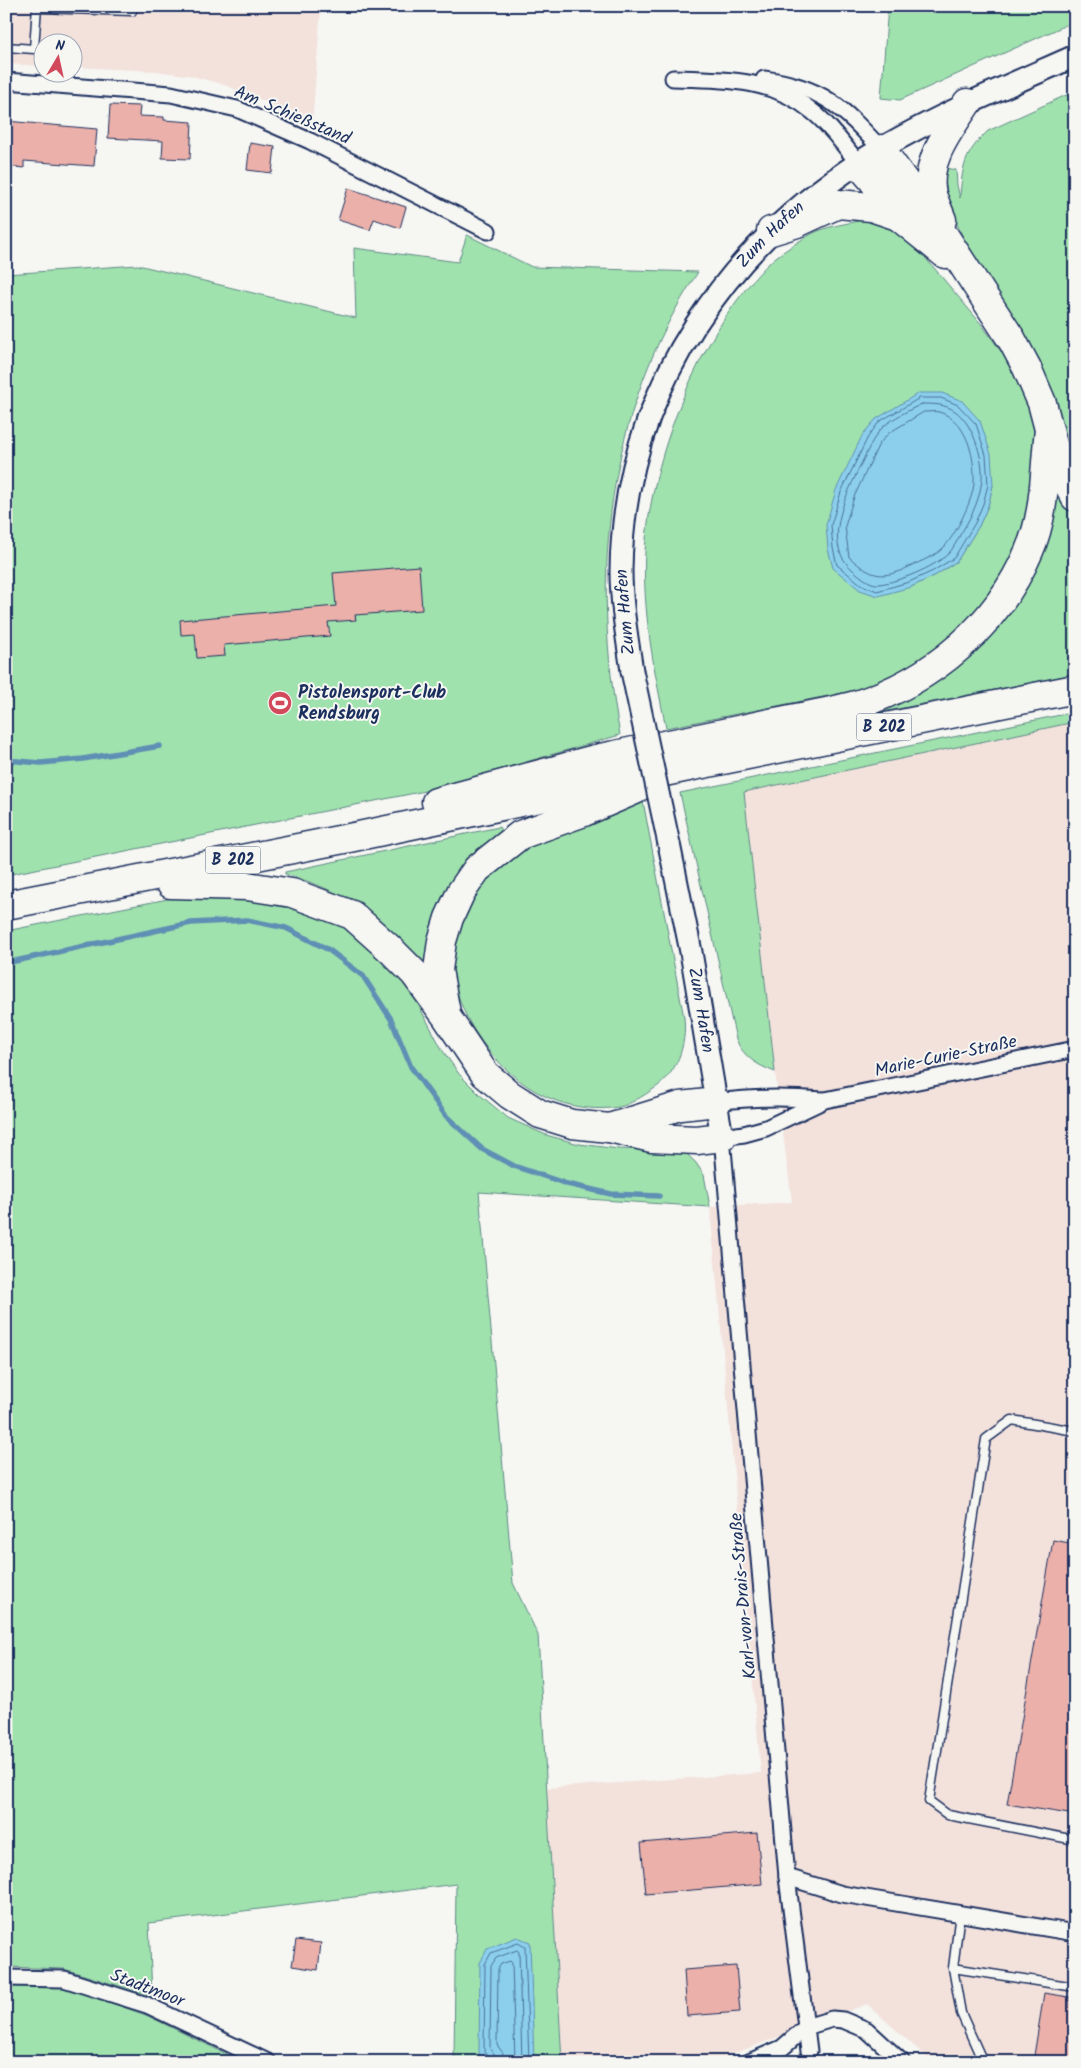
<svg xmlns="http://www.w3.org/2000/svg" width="1081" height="2068" viewBox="0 0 1081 2068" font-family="Kalam,sans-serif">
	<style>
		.built { fill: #f3e1dc }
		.green { fill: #a0e2ad; stroke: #5e8886; fill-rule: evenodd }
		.water { fill: #8ccfed; stroke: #5f8fb4 }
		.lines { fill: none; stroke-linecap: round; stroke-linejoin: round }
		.shore { stroke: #486f97; stroke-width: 1 }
		.stream { stroke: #5f8fb4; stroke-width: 5.5 }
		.building { fill: #ebb0a9; stroke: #1b2f5e }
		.lane-casing { stroke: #1b2f5e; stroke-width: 11 }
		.street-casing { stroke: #1b2f5e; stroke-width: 19 }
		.secondary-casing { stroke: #1b2f5e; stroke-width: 25 }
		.highway-casing { stroke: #1b2f5e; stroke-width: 31 }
		.lane { stroke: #f6f6f2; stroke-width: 8 }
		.street { stroke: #f6f6f2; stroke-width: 15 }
		.secondary { stroke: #f6f6f2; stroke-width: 21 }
		.highway { stroke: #f6f6f2; stroke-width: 28 }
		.secondary-bridge-casing { stroke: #1b2f5e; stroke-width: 25; stroke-linecap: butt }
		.secondary-bridge { stroke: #f6f6f2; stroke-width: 21 }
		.labels { text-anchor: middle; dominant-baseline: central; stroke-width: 4; stroke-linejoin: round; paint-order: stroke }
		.shield { fill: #f6f6f2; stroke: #5d6b8a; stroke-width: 1 }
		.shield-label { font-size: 16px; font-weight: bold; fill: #1b2f5e }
		.street-label { font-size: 18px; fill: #1b2f5e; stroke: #f6f6f2 }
		.poi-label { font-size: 18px; font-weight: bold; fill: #1b2f5e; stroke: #f6f6f2; text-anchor: start }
	</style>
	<rect width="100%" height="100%" fill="#f6f6f2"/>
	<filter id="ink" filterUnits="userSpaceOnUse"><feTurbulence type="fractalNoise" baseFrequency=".02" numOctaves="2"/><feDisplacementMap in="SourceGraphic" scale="10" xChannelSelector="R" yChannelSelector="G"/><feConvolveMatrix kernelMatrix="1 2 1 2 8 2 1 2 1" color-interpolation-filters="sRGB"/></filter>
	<g filter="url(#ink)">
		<!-- built -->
		<g class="built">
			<path d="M6 6H321L312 125 273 105 245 93 222 84 192 76 156 71 73 67 72 42H42V66L6 64Z"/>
			<path d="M1075 722V2062H932L867 2004 711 2062H562L547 1788 761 1773 710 1207 792 1202 775 1072 744 792Z"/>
		</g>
		<!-- green -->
		<g class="green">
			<path d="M888 6H1075V21L900 100 881 98Z"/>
			<path d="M1075 91V464C1066 448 1061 428 1055 410 1047 385 1037 359 1024 336 997 285 943 230 945 168L956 170 957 185 960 198C962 168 964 153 988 131Z"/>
			<path d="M860 212 908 237 982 325 1003 354 1026 399 1035 433 1038 468 1028 529 996 590 950 640 923 659 893 675 858 690 666 728C654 669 642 611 645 552 650 465 691 358 745 290 754 279 765 266 776 257 789 248 804 237 818 231 830 226 845 224 858 221ZM993 485 988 506 979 526 957 561 936 575 911 587Z"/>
			<path d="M467 235 532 267 698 272C606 412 590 574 620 735L425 791 6 875V274L138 265 356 318 354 248 458 262Z"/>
			<path d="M1058 488 1075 510V674L831 722 876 706 1041 554 1052 526Z"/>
			<path d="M1075 712V722L744 792 775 1072C757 1065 743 1057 736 1039L680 793Z"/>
			<path d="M643 801 684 1018C687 1045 677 1075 652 1090 643 1096 629 1105 619 1107 554 1117 500 1076 470 1023 460 1005 452 982 453 961 454 943 464 909 473 893 479 884 506 856 515 849 522 842 537 840 546 836 578 824 611 813 643 801Z"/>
			<path d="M499 827 501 831 475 854 432 976C420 963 409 948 396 935 365 905 327 886 285 874V872Z"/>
			<path d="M198 893 256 894 341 923 405 980 443 1051 459 1074 480 1095 508 1118 546 1135 579 1144 619 1149 672 1151 687 1154 696 1163 704 1175 710 1207 479 1192 513 1583 538 1635 562 2062H454L456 1884 149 1923 152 1996 64 1969 6 1967V931Z"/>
			<path d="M6 1985 64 1986 146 2015 243 2062H6Z"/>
		</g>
		<!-- water -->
		<g class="water">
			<path d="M919 393H942L962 401 980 421 991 454 993 485 988 506 979 526 957 561 936 575 911 587 878 596 860 590 833 568 828 549 826 525 836 490 863 434 876 419Z"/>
			<path d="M517 1937 530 1942 534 2062H488L479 2055 480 1963 487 1949Z"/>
		</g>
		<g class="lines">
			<!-- shore -->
			<g class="shore">
				<path d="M920 398H941L958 405 976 424 986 455 988 485 983 504 975 523 954 558 933 571 909 582 877 591 862 585 837 565 833 548 831 525 841 492 868 437 879 422Z"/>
				<path d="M922 404C934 404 945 404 955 411 974 424 986 464 981 486 978 504 970 519 960 535 957 541 953 549 948 554 934 567 899 582 879 584 870 585 860 576 853 570 821 544 846 496 860 466 867 453 872 438 883 427 893 418 909 410 922 404Z"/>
				<path d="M924 412C929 412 935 411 939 412 967 420 975 457 974 482 974 498 955 536 944 547 936 556 921 561 911 566 882 580 873 578 849 557L845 526 854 497 879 444 889 433Z"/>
				<path d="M490 2062 489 2057 484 2051 485 1964 491 1953 518 1943 525 1947 529 2062"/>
				<path d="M497 2062 495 2055 490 2048 491 1966 496 1958 517 1950 519 1952 522 2062"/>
				<path d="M504 2062 503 2053 497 2045 498 1969 501 1964 510 1961 512 1963 515 2062"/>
			</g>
			<!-- stream -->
			<g class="stream">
				<path d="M6 760 41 763 83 759 160 746"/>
				<path d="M6 963 191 923 247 920 286 928 329 950 363 976 391 1019 411 1067 446 1116 482 1149 514 1166 567 1184 611 1194 659 1196"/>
			</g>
		</g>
		<!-- building -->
		<g class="building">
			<path d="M110 105 140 106 139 116 164 117V120L192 122 190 159 162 158 163 141 108 138Z"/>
			<path d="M6 121 97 129 94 166 24 161V168L6 166Z"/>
			<path d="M250 143 275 147 272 173 247 170Z"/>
			<path d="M348 188 406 207 400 228 374 219 370 230 338 220Z"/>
			<path d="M419 566 422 610 355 615 356 620 328 622 330 636 224 645 225 656 197 658 195 634 181 635 180 620 336 606 333 573Z"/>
			<path d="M1053 1540 1075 1544V1815L1007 1804Z"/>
			<path d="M757 1833 762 1884 646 1894 641 1843Z"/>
			<path d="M296 1940 321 1943 318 1970 292 1966Z"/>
			<path d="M736 1966 740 2012 687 2016 684 1970Z"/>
			<path d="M1044 1993 1075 1998V2062H1033Z"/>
		</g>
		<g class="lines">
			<!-- lane casing -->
			<g class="lane-casing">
				<g id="lane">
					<path d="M37 8 132 11V6"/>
					<path d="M6 47 34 49 37 6"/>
					<path d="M1075 1431 1012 1420 986 1439 929 1801 948 1815 1075 1840"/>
					<path d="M960 1913 953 1968 961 2013 983 2062"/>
					<path d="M953 1968 1075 1987"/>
				</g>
			</g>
			<!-- street casing -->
			<g class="street-casing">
				<g id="street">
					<path d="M673 78C722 79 773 78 813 112 831 126 844 146 859 164"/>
					<path d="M764 79C823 87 842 107 881 149"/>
					<path d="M6 81 171 94 237 109 310 141 488 231"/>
					<path d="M717 1102C752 1097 788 1097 823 1100"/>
					<path d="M787 1877 842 1894 1075 1933"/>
					<path d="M6 1978 64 1979 147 2005 268 2062"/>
					<path d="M809 2051 787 1877 722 1137 744 1134 766 1128 825 1100 1075 1049"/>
					<path d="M749 2062 782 2048 806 2027 832 2019 843 2020 867 2030 902 2062"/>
				</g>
			</g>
			<!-- secondary casing -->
			<g class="secondary-casing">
				<g id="secondary">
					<path id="s1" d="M632 671C627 637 621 604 621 571 623 389 730 239 882 148 944 112 1010 85 1075 56"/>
					<path id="s2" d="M669 844 691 952 722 1137"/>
				</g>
			</g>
			<!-- highway casing -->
			<g class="highway-casing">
				<g id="highway">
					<path d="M881 149 945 237 1012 340 1027 368 1042 403 1059 467 1075 497"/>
					<path d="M859 164 872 179 898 216 945 254"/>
					<path d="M942 220C939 212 935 203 932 195 924 161 950 129 967 103"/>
					<path d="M771 231 797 223 838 204 871 207 898 216"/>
					<path d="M436 802C475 792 513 781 552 771 571 766 590 759 610 756 663 745 717 735 770 723 798 717 828 713 856 705 932 681 997 626 1029 551 1046 513 1044 471 1049 430"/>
					<path d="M171 884 247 886 292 893 352 915 391 950 414 973 446 1016 485 1074 510 1095 540 1114 572 1124 609 1128 651 1138 697 1140 722 1137"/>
					<path d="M6 905 349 838 693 766 1075 689"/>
					<path d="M446 1013 438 970 442 941 449 918 461 892 477 869 520 835 584 812 635 790"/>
					<path d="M609 1128 680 1106 717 1102"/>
				</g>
			</g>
			<!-- lane -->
			<use href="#lane" class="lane"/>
			<!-- street -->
			<use href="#street" class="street"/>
			<!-- secondary -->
			<use href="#secondary" class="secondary"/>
			<!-- highway -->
			<use href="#highway" class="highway"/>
			<!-- secondary-bridge casing -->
			<g class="secondary-bridge-casing">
				<path id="secondary-bridge" d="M632 671 669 844"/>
			</g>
			<!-- secondary-bridge -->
			<use href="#secondary-bridge" class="secondary-bridge"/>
		</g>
	</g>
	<!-- icons -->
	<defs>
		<g id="stadium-disc" transform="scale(1.25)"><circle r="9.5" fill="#d1495b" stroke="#f6f6f2"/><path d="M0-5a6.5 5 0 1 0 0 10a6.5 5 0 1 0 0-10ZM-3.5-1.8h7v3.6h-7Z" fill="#fff"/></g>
	</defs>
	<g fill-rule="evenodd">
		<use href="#stadium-disc" x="280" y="703"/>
	</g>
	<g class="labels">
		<!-- shield labels -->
		<g class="shield">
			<rect x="856.5" y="713.5" width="55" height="27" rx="4"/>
			<rect x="205.5" y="846.5" width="55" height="27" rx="4"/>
		</g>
		<g class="shield-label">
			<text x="884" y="727">B 202</text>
			<text x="233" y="860">B 202</text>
		</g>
		<!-- street labels -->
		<g class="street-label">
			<text transform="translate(292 116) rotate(23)">Am Schießstand</text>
			<text stroke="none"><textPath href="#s1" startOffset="479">Zum Hafen</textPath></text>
			<text transform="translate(626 612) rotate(-95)">Zum Hafen</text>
			<text stroke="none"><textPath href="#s2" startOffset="169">Zum Hafen</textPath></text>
			<text transform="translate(946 1057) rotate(-12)">Marie-Curie-Straße</text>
			<text transform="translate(744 1596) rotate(-95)">Karl-von-Drais-Straße</text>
			<text transform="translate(147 1989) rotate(21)">Stadtmoor</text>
		</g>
		<!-- poi labels -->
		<g class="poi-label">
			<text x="298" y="693">Pistolensport-Club<tspan x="298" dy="21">Rendsburg</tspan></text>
		</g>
	</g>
	<!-- margin -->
	<rect width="1081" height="2068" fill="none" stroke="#f6f6f2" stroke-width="25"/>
	<rect x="12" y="12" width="1056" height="2043" fill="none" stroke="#1b2f5e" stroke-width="2" filter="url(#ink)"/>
	<!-- north arrow -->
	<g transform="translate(58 58) rotate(9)"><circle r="24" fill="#f6f6f2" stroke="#9ea6b7"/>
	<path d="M0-4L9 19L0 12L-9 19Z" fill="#d1495b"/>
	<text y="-8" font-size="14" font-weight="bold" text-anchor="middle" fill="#1b2f5e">N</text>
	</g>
</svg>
